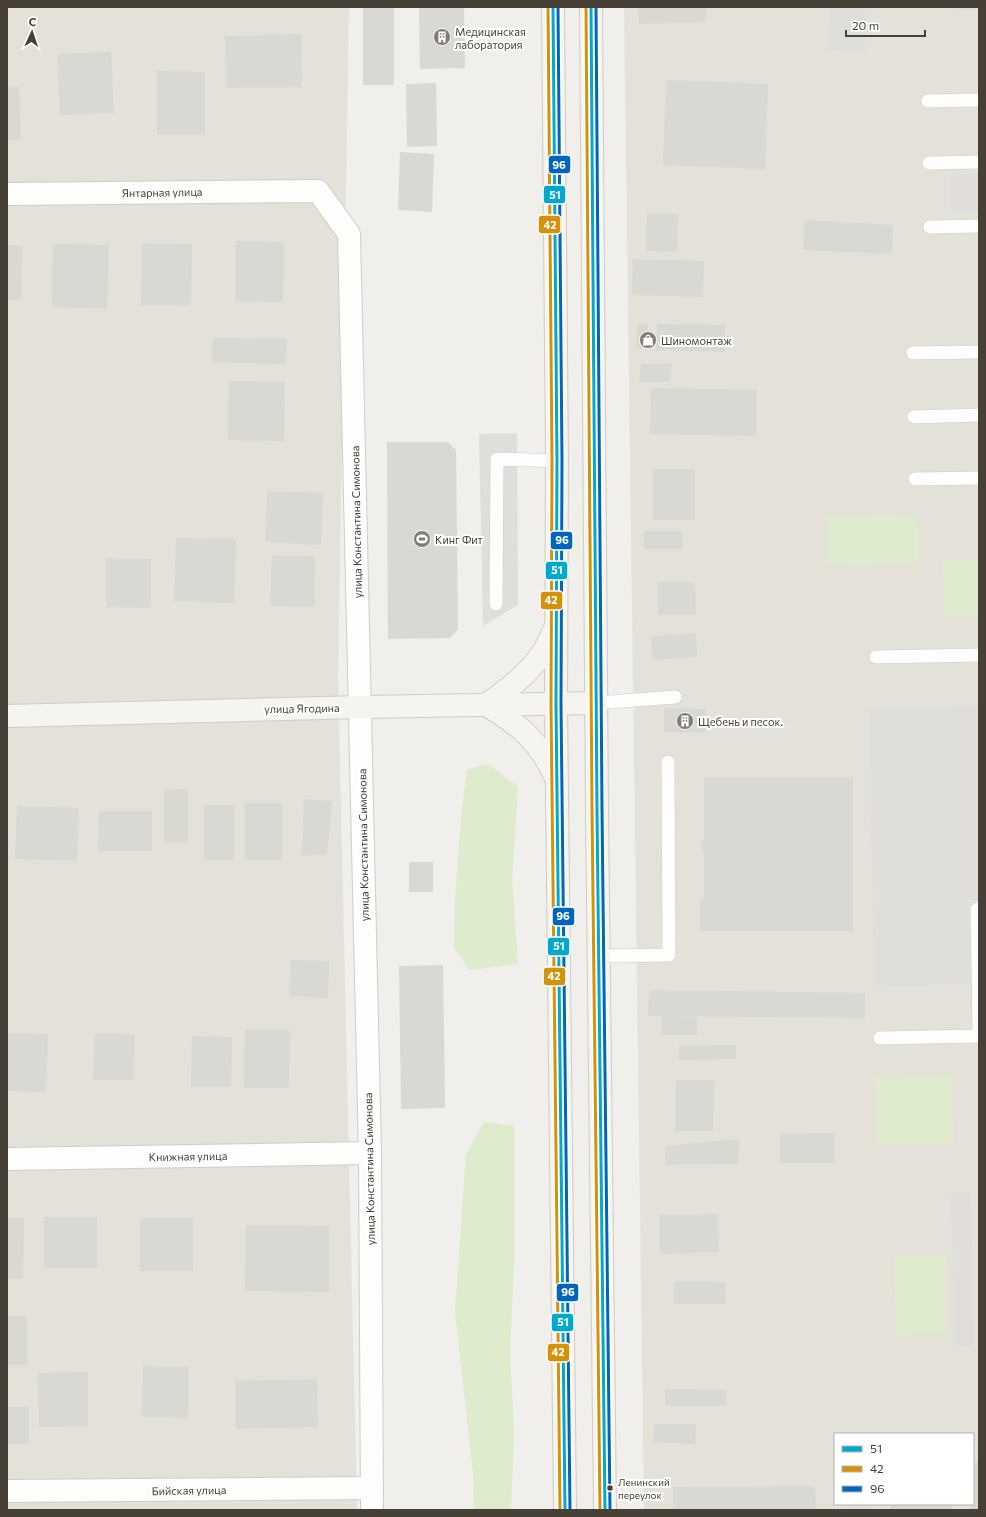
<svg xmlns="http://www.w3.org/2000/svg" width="986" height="1517" viewBox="0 0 986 1517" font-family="Commissioner,sans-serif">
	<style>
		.residential { fill: #e4e1d8; fill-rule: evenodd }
		.green { fill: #deebcc }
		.parking { fill: #e0dedb }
		.building { fill: #dad8d3 }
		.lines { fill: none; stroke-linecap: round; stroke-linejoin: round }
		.lane-casing { stroke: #cecdc8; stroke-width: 14 }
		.street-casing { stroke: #cecdc8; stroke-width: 24 }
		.secondary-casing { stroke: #cfccc2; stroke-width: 24 }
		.lane { stroke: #fdfdfc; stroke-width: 13 }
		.street { stroke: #fdfdfc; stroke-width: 22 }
		.secondary { stroke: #f6f4ef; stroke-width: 22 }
		.bus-1-casing { stroke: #fff; stroke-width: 6 }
		.bus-2-casing { stroke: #fff; stroke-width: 6 }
		.bus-3-casing { stroke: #fff; stroke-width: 6 }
		.bus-1 { stroke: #00a9ce; stroke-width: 3 }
		.bus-2 { stroke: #d4920b; stroke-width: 3 }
		.bus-3 { stroke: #0065bd; stroke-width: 3 }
		.bus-dot { fill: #474037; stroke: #fff; stroke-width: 1.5 }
		.labels { text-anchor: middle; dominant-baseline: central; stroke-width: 4; stroke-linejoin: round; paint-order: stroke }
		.bus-label { font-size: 10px; fill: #474037; stroke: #fff; text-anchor: start }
		.poi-label { font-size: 11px; fill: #474037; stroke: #fff; text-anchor: start }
		.street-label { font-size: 11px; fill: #474037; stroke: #fff }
		.line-badge { stroke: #fff; stroke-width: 1.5 }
		.badge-label { font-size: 11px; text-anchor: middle; font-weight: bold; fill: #fff }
	</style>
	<rect width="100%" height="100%" fill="#f0efeb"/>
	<!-- residential -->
	<g class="residential">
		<path d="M7 7H349L338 678 357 1510H7Z"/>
		<path d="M624 7H979V1510H644ZM835 1434H973V1504H835Z"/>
	</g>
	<!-- green -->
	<g class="green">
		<path d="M918 515 919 563 827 565 826 517Z"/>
		<path d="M979 560V615H944L943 561Z"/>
		<path d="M488 764 518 787 512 878 518 964 469 970 454 948 455 900 461 818 467 769Z"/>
		<path d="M952 1076 953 1143 877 1144 876 1078Z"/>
		<path d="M484 1122 514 1126V1261L510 1353 514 1433 511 1510H474L473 1473 455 1312 466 1154Z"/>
		<path d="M946 1256 947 1333 896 1334 894 1257Z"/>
	</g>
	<!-- parking -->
	<g class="parking">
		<path d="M829 7H866L865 52 828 51Z"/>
		<path d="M950 7H979V9L950 10Z"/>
		<rect x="951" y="174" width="28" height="38"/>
		<path d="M517 433 518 605 483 626 479 434Z"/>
		<path d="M979 706V901H969L971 984 874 986 869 708Z"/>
		<path d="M951 1192H971L974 1347H954Z"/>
		<rect x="846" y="1504" width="24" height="6"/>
	</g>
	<!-- building -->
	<g class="building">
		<rect x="363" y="7" width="31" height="78"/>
		<path d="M419 7H464L465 68 420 69Z"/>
		<path d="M638 7H706V22L639 24Z"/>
		<path d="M301 34 302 87 226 88 225 36Z"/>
		<path d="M111 52 114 113 60 115 57 54Z"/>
		<path d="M157 71 205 72V135H157Z"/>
		<path d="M666 80 768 84 765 169 663 165Z"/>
		<path d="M436 83 437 146 407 147 406 84Z"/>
		<path d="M19 87 21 140 7 141V88Z"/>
		<path d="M400 152 434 154 432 212 398 210Z"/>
		<path d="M647 214H678L677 252 646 251Z"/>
		<path d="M805 220 893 225 892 254 803 250Z"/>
		<path d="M236 241 284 242 283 302 235 301Z"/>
		<path d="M142 243 192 244 191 306 141 305Z"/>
		<path d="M53 244 109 245 107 309 52 307Z"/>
		<path d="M7 245 22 246 21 300H7Z"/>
		<path d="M633 259 704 261 703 297 632 295Z"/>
		<path d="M638 323 648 324 646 348H636Z"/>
		<path d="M657 324 725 325V352L656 350Z"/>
		<path d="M213 338 287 339 286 364 212 362Z"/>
		<path d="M672 363 670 382H639L641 364Z"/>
		<path d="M229 381 285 382 284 441 228 440Z"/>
		<path d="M651 388 757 390 756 436 650 434Z"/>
		<path d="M387 442H448L456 450 458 629 450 638 388 639Z"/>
		<rect x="653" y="469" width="42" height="51"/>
		<path d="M267 491 323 493 321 545 265 542Z"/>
		<path d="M644 531H682L683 549H644Z"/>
		<path d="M176 538 236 539 234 603 174 601Z"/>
		<path d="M272 555 315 556 314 607 270 606Z"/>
		<path d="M106 558 151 559V608L106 607Z"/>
		<path d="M658 582H695L696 615H658Z"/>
		<path d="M696 633 697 657 653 660 651 636Z"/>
		<path d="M664 708 706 709 705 733 664 732Z"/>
		<path d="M704 777H853V931H700V898H704V854L702 851V841L704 839Z"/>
		<path d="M188 789V842H164V790Z"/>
		<path d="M304 799 332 801 327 854 302 856Z"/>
		<rect x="245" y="803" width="37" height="57"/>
		<rect x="204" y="805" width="30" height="55"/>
		<path d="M17 806 79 808 77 861 15 859Z"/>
		<path d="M99 811H152V851H98Z"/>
		<rect x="409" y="862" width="24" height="30"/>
		<path d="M291 960 329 961 328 998 289 996Z"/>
		<path d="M443 965 445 1108 401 1109 399 966Z"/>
		<path d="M649 990 865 993V1018L668 1016 697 1017V1035H662V1016H648Z"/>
		<path d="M245 1030H290L289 1088H244Z"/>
		<path d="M7 1033 48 1034 46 1092 7 1091Z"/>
		<path d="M95 1033 135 1034 134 1080H93Z"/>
		<path d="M192 1036 232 1037 231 1087H191Z"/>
		<path d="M736 1045V1059L679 1060V1046Z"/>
		<path d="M676 1080H714L713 1131H675Z"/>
		<path d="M834 1133V1163H780V1134Z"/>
		<path d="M739 1139 738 1164 665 1165V1146Z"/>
		<path d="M718 1214 719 1252 660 1254 659 1215Z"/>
		<rect x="44" y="1217" width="53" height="51"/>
		<path d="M7 1218H24L23 1279H7Z"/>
		<rect x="140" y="1218" width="53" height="53"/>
		<path d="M246 1225 329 1226V1292L245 1291Z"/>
		<path d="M674 1281 726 1282 725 1304H674Z"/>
		<rect x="7" y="1316" width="20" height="49"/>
		<path d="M143 1366 189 1367 188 1418 142 1417Z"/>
		<path d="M88 1372V1426L39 1427 38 1373Z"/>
		<path d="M317 1379 318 1427 236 1429 235 1381Z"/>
		<path d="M665 1389 726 1390V1406H665Z"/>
		<rect x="7" y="1407" width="22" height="37"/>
		<path d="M655 1424H696L695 1444 653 1442Z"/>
		<path d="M973 1463H979V1510H971L970 1504H973Z"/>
		<path d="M815 1486 816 1510H673V1487Z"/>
		<path d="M877 1504H952V1510H891V1506H877Z"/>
	</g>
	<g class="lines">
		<!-- lane casing -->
		<g class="lane-casing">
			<g id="lane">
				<path d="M928 101 979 100"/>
				<path d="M929 163 979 162"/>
				<path d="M930 227 979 226"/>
				<path d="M913 353 979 352"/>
				<path d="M914 417 979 415"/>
				<path d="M915 479 979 478"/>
				<path d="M496 604 497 459 557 461"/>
				<path d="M876 657 979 655"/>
				<path d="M596 703 675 697"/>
				<path d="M979 909H977L979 1030"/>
				<path d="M599 956 669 955 668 762"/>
				<path d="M880 1038 979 1036"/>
			</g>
		</g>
		<!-- street casing -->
		<g class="street-casing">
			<g id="street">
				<path d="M7 194 318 191 349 234 370 1153 372 1510"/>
				<path d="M7 1159 370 1153"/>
				<path d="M7 1491 372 1488"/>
			</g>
		</g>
		<!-- secondary casing -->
		<g class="secondary-casing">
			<g id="secondary">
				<path d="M553 7 557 461 556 704 565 1510"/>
				<path d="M591 7 597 810 605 1510"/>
				<path d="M486 705C507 690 527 675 542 654 547 646 551 637 555 628"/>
				<path d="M486 705C519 724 540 742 556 778"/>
				<path d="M7 716 361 707 596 703"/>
			</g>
		</g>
		<!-- lane -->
		<use href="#lane" class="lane"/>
		<!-- street -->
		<use href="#street" class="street"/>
		<!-- secondary -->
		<use href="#secondary" class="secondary"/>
		<!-- bus-1 casing -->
		<g class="bus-1-casing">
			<g id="bus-1">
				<path d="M553 7 557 461 556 704 565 1510"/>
				<path d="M591 7 597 810 605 1510"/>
			</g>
		</g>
		<!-- bus-2 casing -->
		<g class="bus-2-casing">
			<g id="bus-2">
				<path d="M548 7 552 461 551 704 560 1510"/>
				<path d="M586 7 592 810 600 1510"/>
			</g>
		</g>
		<!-- bus-3 casing -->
		<g class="bus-3-casing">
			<g id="bus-3">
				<path d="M558 7 562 461 561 704 570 1510"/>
				<path d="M596 7 602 810 610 1510"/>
			</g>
		</g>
		<!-- bus-1 -->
		<use href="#bus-1" class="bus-1"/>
		<!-- bus-2 -->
		<use href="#bus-2" class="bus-2"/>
		<!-- bus-3 -->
		<use href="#bus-3" class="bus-3"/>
	</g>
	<!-- icons -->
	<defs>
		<g id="building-disc" transform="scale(0.9)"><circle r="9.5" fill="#827d76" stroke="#fff"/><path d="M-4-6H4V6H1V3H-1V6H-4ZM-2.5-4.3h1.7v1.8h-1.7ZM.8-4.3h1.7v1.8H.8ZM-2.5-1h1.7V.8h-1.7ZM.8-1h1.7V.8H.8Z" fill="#fff"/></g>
		<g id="shop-disc" transform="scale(0.9)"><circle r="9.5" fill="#827d76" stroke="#fff"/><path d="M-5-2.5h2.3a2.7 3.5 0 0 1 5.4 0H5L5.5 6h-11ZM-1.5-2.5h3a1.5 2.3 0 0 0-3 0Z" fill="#fff"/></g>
		<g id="stadium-disc" transform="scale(0.9)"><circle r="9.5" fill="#827d76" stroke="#fff"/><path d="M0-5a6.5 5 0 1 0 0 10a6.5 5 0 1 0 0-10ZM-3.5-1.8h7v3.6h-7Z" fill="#fff"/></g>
	</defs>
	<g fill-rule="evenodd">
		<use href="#building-disc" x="442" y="37"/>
		<use href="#shop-disc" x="648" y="340"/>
		<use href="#stadium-disc" x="422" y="539"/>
		<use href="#building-disc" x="685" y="721"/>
	</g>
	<!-- markers -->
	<circle class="bus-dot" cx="610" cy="1488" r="3.5"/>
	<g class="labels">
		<!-- bus labels -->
		<g class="bus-label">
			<text x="618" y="1482">Ленинский<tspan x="618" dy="13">переулок</tspan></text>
		</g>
		<!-- poi labels -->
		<g class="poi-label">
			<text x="455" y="31">Медицинская<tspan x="455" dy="13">лаборатория</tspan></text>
			<text x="661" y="340">Шиномонтаж</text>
			<text x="435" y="539">Кинг Фит</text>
			<text x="698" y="721">Щебень и песок.</text>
		</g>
		<!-- street labels -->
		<g class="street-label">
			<text transform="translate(162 192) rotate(-1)">Янтарная улица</text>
			<text transform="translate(356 522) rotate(-91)">улица Константина Симонова</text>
			<text transform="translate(302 708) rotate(-1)">улица Ягодина</text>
			<text transform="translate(363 845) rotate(-91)">улица Константина Симонова</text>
			<text transform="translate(188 1156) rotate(-1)">Книжная улица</text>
			<text transform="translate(369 1169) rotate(-91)">улица Константина Симонова</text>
			<text transform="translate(189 1490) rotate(-1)">Бийская улица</text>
		</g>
	</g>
	<g class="line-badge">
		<rect x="548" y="155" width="23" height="19" rx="4" fill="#0065bd"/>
		<rect x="543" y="185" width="23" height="19" rx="4" fill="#00a9ce"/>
		<rect x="538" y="215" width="23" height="19" rx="4" fill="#d4920b"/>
		<rect x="550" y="531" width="23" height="19" rx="4" fill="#0065bd"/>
		<rect x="545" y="561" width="23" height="19" rx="4" fill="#00a9ce"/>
		<rect x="540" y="591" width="23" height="19" rx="4" fill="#d4920b"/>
		<rect x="552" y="907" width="23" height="19" rx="4" fill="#0065bd"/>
		<rect x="547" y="937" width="23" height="19" rx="4" fill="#00a9ce"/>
		<rect x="543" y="967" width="23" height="19" rx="4" fill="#d4920b"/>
		<rect x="556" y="1283" width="23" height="19" rx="4" fill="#0065bd"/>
		<rect x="551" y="1313" width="23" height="19" rx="4" fill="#00a9ce"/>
		<rect x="547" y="1343" width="23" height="19" rx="4" fill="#d4920b"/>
	</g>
	<g class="badge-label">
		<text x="559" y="169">96</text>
		<text x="555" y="199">51</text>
		<text x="550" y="229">42</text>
		<text x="562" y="544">96</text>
		<text x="557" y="574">51</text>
		<text x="551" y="604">42</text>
		<text x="563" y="920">96</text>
		<text x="559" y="950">51</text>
		<text x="554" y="980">42</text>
		<text x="568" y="1296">96</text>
		<text x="563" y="1326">51</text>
		<text x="558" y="1356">42</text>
	</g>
	<!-- border -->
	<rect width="986" height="1517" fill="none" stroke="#474037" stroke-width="16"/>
	<!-- legend -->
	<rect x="834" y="1433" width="140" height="72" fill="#ffffff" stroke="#b5b3af"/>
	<rect x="842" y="1446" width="20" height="6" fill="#00a9ce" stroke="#b5b3af"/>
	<text x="870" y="1453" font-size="12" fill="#474037">51</text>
	<rect x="842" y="1466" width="20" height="6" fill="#d4920b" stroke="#b5b3af"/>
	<text x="870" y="1473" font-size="12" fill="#474037">42</text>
	<rect x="842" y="1486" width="20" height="6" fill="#0065bd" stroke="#b5b3af"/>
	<text x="870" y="1493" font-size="12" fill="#474037">96</text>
	<!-- north arrow -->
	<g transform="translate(32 32) rotate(3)" stroke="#ffffff" stroke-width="3" paint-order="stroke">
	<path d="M0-3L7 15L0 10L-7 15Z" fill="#474037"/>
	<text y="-6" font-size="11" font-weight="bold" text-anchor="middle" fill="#474037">С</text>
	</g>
	<!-- scale -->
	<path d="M846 30v6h79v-6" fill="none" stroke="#474037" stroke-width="2"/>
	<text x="852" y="30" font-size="12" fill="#474037" stroke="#ffffff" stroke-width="3" paint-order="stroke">20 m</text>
</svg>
